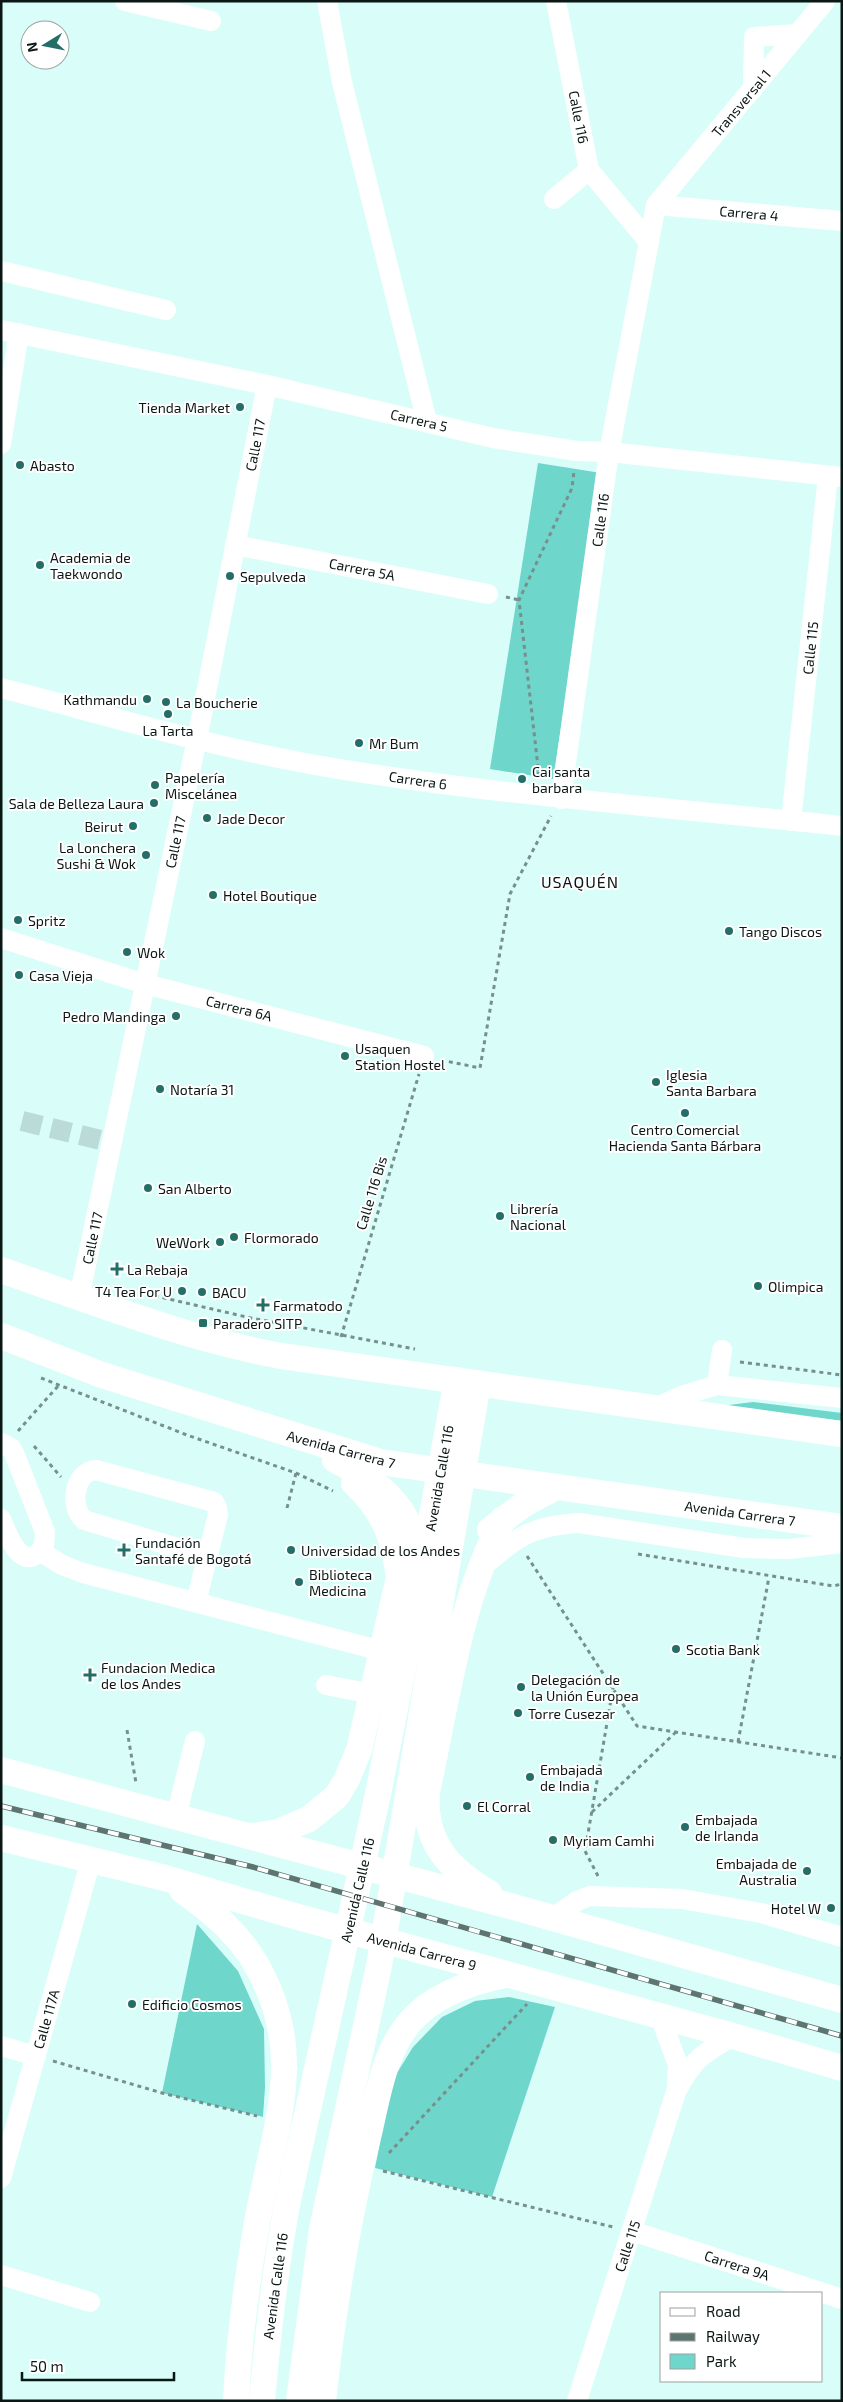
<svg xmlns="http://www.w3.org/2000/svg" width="843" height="2402" viewBox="0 0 843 2402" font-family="'Exo 2',sans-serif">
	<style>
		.green { fill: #6fd6cc }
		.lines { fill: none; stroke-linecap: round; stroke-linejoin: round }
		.minor-tunnel { stroke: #badbd7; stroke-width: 20; stroke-dasharray: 20 10; stroke-linecap: butt }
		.path { stroke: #77908d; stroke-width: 3; stroke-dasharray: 4 4; stroke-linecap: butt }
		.minor { stroke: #fff; stroke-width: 20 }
		.major { stroke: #fff; stroke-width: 26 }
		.rail-casing { stroke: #5e7471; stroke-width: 5.5 }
		.rail { stroke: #fff; stroke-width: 4; stroke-dasharray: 11; stroke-linecap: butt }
		.poi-dot { fill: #246e68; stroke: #fff; stroke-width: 2 }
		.labels { text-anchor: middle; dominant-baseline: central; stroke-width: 4; stroke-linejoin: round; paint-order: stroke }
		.street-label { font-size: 14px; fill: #0a1715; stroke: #fff }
		.poi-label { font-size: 14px; fill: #0a1715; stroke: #fff; text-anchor: start }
		.quarter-label { font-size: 16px; letter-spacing: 1px; fill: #0a1715; stroke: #fff }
	</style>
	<rect width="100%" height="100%" fill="#d9fef9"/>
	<!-- green -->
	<g class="green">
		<path d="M538 463 601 473 553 779 490 769Z"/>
		<path d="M753 1402 842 1413V1421L721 1406Z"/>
		<path d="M197 1924 238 1971 264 2029 265 2087 263 2117 162 2093Z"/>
		<path d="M509 1997 555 2007 492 2197 375 2168 392 2081 413 2047 442 2017 475 2001Z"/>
	</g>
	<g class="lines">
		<!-- minor-tunnel -->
		<path class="minor-tunnel" d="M22 1121 105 1141"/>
		<!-- path -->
		<g class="path">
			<path d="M506 597 519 600"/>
			<path d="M539 776 519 600 572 488 574 471"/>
			<path d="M441 1060 480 1068 510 894 551 816"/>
			<path d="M147 1294 251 1318 415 1349"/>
			<path d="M341 1337 419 1074"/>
			<path d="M740 1362 842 1375"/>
			<path d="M41 1378 187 1435 296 1473 333 1491"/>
			<path d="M18 1431 58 1386"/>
			<path d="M34 1446 61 1477"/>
			<path d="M287 1508 296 1473"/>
			<path d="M638 1554 833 1586 842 1584"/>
			<path d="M527 1556 637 1726 842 1758"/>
			<path d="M127 1730 136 1783"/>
			<path d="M738 1742 769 1577"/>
			<path d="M592 1812 676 1732"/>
			<path d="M598 1876 585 1851 613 1688"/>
			<path d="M53 2061 162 2093 257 2116"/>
			<path d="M389 2153 527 2004"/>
			<path d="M383 2171 613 2227"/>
		</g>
		<!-- minor -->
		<g class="minor">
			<path d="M125 1 211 21"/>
			<path d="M327 1 342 82 427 422"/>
			<path d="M556 1 589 170 649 242"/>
			<path d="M753 89 754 37 798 34"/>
			<path d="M554 199 589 170"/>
			<path d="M656 205 842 221"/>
			<path d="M1 271 166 310"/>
			<path d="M1 330 267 385 493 438 577 451 609 452 842 477"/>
			<path d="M1 444 19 333"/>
			<path d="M235 545 488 594"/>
			<path d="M1 688C113 717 225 751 339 769 506 796 674 808 842 826"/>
			<path d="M561 799 609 452 656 205 825 1"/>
			<path d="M791 821 828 476"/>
			<path d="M1 938 145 984 424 1056"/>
			<path d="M79 1298 197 739 267 385"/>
			<path d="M717 1385 722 1350"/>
			<path d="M655 1408 681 1396 717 1385 842 1398"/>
			<path d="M1 1443 11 1448 14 1453 45 1532 44 1547C22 1576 8 1536 1 1519"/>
			<path d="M40 1551 62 1565 83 1573 382 1651"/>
			<path d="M482 1567C518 1537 530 1526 579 1523L744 1548 789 1549 842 1543"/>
			<path d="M196 1602 218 1515 217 1508 214 1502 96 1470C74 1471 69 1507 84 1520L208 1557"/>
			<path d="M326 1685 372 1694"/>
			<path d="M176 1817 195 1741"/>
			<path d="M553 1918 577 1901 590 1896 682 1899 761 1913 842 1937"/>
			<path d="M660 2016 678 2065 677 2087"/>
			<path d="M1 2046 36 2056"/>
			<path d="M1 2178 91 1860"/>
			<path d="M632 2231 842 2299"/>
			<path d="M1 2275 90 2302"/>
			<path d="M577 2401 676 2092C693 2059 702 2054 733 2036"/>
		</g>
		<!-- major -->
		<g class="major">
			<path d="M1 1270C94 1302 184 1338 281 1356L842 1434"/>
			<path d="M1 1336 102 1375 380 1462 842 1527"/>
			<path d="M335 1460C378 1482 405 1501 418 1549"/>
			<path d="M354 1483C384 1511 394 1538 399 1578"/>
			<path d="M490 1530 524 1504 556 1487"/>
			<path d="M1 1770 514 1907 842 2000"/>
			<path d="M253 1836 278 1832 309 1819 337 1796 347 1779 359 1750 399 1578 417 1530"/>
			<path d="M1 1838 165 1878 298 1917 733 2036 842 2068"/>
			<path d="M182 1890C198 1902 214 1913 228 1928 264 1963 285 2019 284 2068 283 2118 267 2168 258 2217 247 2278 239 2339 236 2401"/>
			<path d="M489 1893C449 1869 423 1842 427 1792 447 1702 459 1600 503 1519"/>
			<path d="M262 2401C268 2333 275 2267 288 2200L378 1794 412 1623 457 1380"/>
			<path d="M299 2401 322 2229 379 1966 478 1383"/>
			<path d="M323 2401C333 2309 348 2218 370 2129 378 2093 385 2052 409 2023 433 1995 470 1982 505 1975"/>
		</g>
		<!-- rail casing -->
		<g class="rail-casing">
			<path id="rail" d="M1 1806 253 1867 842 2036"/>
		</g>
		<!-- rail -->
		<use href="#rail" class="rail"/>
	</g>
	<!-- markers -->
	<g class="poi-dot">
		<circle cx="240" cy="407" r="5"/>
		<circle cx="20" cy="465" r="5"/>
		<circle cx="40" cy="565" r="5"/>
		<circle cx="230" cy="576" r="5"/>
		<circle cx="147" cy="699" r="5"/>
		<circle cx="166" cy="702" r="5"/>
		<circle cx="168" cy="714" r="5"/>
		<circle cx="359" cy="743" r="5"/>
		<circle cx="522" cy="779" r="5"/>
		<circle cx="155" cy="785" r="5"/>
		<circle cx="154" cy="803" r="5"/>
		<circle cx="207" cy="818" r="5"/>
		<circle cx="133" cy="826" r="5"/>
		<circle cx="146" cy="855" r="5"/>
		<circle cx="213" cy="895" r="5"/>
		<circle cx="18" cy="920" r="5"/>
		<circle cx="729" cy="931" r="5"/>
		<circle cx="127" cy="952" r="5"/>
		<circle cx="19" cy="975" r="5"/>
		<circle cx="176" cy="1016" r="5"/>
		<circle cx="345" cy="1056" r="5"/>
		<circle cx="656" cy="1082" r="5"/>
		<circle cx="160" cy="1089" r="5"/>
		<circle cx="685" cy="1113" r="5"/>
		<circle cx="148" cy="1188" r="5"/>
		<circle cx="500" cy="1216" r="5"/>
		<circle cx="234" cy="1237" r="5"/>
		<circle cx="220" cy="1242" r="5"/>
		<path d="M114.5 1261.5h5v5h5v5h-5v5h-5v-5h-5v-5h5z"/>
		<circle cx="758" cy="1286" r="5"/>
		<circle cx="182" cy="1291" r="5"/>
		<circle cx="202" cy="1292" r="5"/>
		<path d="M260.5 1297.5h5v5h5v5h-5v5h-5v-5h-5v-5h5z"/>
		<rect x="198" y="1318" width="10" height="10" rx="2.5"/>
		<path d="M121.5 1542.5h5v5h5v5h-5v5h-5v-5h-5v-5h5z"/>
		<circle cx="291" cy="1550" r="5"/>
		<circle cx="299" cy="1582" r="5"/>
		<circle cx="676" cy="1649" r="5"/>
		<path d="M87.5 1667.5h5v5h5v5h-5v5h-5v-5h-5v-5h5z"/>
		<circle cx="521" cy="1687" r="5"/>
		<circle cx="518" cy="1713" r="5"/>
		<circle cx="530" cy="1777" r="5"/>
		<circle cx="467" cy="1806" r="5"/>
		<circle cx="685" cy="1827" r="5"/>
		<circle cx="553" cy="1840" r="5"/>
		<circle cx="807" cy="1871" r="5"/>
		<circle cx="831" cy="1908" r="5"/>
		<circle cx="132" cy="2004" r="5"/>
	</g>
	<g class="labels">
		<!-- street labels -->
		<g class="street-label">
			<text transform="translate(741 103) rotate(-50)">Transversal 1</text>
			<text transform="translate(579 117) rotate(79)">Calle 116</text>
			<text transform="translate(749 213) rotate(5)">Carrera 4</text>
			<text transform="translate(419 420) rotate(13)">Carrera 5</text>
			<text transform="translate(255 445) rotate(-79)">Calle 117</text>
			<text transform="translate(600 520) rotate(-82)">Calle 116</text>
			<text transform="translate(362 569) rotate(11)">Carrera 5A</text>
			<text transform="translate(810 648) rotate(-84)">Calle 115</text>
			<text transform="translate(418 780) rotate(8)">Carrera 6</text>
			<text transform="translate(175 842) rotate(-78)">Calle 117</text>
			<text transform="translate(239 1008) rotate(14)">Carrera 6A</text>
			<text transform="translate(371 1193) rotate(-73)">Calle 116 Bis</text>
			<text transform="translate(92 1238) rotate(-78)">Calle 117</text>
			<text transform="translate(341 1449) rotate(15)">Avenida Carrera 7</text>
			<text transform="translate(439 1478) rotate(-80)">Avenida Calle 116</text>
			<text transform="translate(740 1513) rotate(8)">Avenida Carrera 7</text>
			<text transform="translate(357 1890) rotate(-77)">Avenida Calle 116</text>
			<text transform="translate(422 1951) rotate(15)">Avenida Carrera 9</text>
			<text transform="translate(46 2019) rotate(-74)">Calle 117A</text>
			<text transform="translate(627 2246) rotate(-72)">Calle 115</text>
			<text transform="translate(737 2265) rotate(18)">Carrera 9A</text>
			<text transform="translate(275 2286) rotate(-82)">Avenida Calle 116</text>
		</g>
		<!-- poi labels -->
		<g class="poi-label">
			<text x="230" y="407" text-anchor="end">Tienda Market</text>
			<text x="30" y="465">Abasto</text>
			<text x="50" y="557">Academia de<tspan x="50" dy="16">Taekwondo</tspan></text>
			<text x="240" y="576">Sepulveda</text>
			<text x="137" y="699" text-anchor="end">Kathmandu</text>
			<text x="176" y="702">La Boucherie</text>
			<text x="168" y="730" text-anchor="middle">La Tarta</text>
			<text x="369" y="743">Mr Bum</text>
			<text x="532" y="771">Cai santa<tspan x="532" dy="16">barbara</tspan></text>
			<text x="165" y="777">Papelería<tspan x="165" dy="16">Miscelánea</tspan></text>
			<text x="144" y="803" text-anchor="end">Sala de Belleza Laura</text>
			<text x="217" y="818">Jade Decor</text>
			<text x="123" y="826" text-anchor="end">Beirut</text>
			<text x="136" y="847" text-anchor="end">La Lonchera<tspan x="136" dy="16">Sushi &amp; Wok</tspan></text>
			<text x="223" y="895">Hotel Boutique</text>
			<text x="28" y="920">Spritz</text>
			<text x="739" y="931">Tango Discos</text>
			<text x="137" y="952">Wok</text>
			<text x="29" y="975">Casa Vieja</text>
			<text x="166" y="1016" text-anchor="end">Pedro Mandinga</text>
			<text x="355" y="1048">Usaquen<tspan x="355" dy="16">Station Hostel</tspan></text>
			<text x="666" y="1074">Iglesia<tspan x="666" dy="16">Santa Barbara</tspan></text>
			<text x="170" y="1089">Notaría 31</text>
			<text x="685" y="1129" text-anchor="middle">Centro Comercial<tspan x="685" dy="16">Hacienda Santa Bárbara</tspan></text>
			<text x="158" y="1188">San Alberto</text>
			<text x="510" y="1208">Librería<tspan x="510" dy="16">Nacional</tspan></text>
			<text x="244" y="1237">Flormorado</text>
			<text x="210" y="1242" text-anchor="end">WeWork</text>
			<text x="127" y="1269">La Rebaja</text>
			<text x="768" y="1286">Olimpica</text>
			<text x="172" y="1291" text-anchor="end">T4 Tea For U</text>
			<text x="212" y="1292">BACU</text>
			<text x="273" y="1305">Farmatodo</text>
			<text x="213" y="1323">Paradero SITP</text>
			<text x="135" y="1542">Fundación<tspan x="135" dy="16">Santafé de Bogotá</tspan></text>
			<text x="301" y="1550">Universidad de los Andes</text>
			<text x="309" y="1574">Biblioteca<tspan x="309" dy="16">Medicina</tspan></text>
			<text x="686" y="1649">Scotia Bank</text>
			<text x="101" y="1667">Fundacion Medica<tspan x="101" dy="16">de los Andes</tspan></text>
			<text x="531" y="1679">Delegación de<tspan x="531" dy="16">la Unión Europea</tspan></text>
			<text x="528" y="1713">Torre Cusezar</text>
			<text x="540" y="1769">Embajada<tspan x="540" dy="16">de India</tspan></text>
			<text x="477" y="1806">El Corral</text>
			<text x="695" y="1819">Embajada<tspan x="695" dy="16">de Irlanda</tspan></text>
			<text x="563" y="1840">Myriam Camhi</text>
			<text x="797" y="1863" text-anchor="end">Embajada de<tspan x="797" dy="16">Australia</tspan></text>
			<text x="821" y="1908" text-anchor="end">Hotel W</text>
			<text x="142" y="2004">Edificio Cosmos</text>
		</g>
		<!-- quarter labels -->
		<g class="quarter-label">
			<text x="580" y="881">USAQUÉN</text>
		</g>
	</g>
	<!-- border -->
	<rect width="843" height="2402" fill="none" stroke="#0a1715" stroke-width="5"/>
	<!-- legend -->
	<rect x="660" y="2292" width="162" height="90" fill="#ffffff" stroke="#9da2a1"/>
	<rect x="670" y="2308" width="25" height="8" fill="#ffffff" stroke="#9da2a1"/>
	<text x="706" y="2317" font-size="15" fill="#0a1715">Road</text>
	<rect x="670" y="2333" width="25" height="8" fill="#5e7471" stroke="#9da2a1"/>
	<text x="706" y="2342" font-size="15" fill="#0a1715">Railway</text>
	<rect x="670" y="2354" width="25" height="15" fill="#6fd6cc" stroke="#9da2a1"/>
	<text x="706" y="2367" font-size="15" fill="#0a1715">Park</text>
	<!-- north arrow -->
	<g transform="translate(45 45) rotate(260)"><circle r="24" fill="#ffffff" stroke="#9da2a1"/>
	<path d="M0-4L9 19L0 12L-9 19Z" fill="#246e68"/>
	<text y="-8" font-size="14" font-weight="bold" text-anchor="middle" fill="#0a1715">N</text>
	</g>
	<!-- scale -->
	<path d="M22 2372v8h152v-8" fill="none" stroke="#0a1715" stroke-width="2.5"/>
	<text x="30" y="2372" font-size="15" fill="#0a1715" stroke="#ffffff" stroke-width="4" paint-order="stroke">50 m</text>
</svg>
